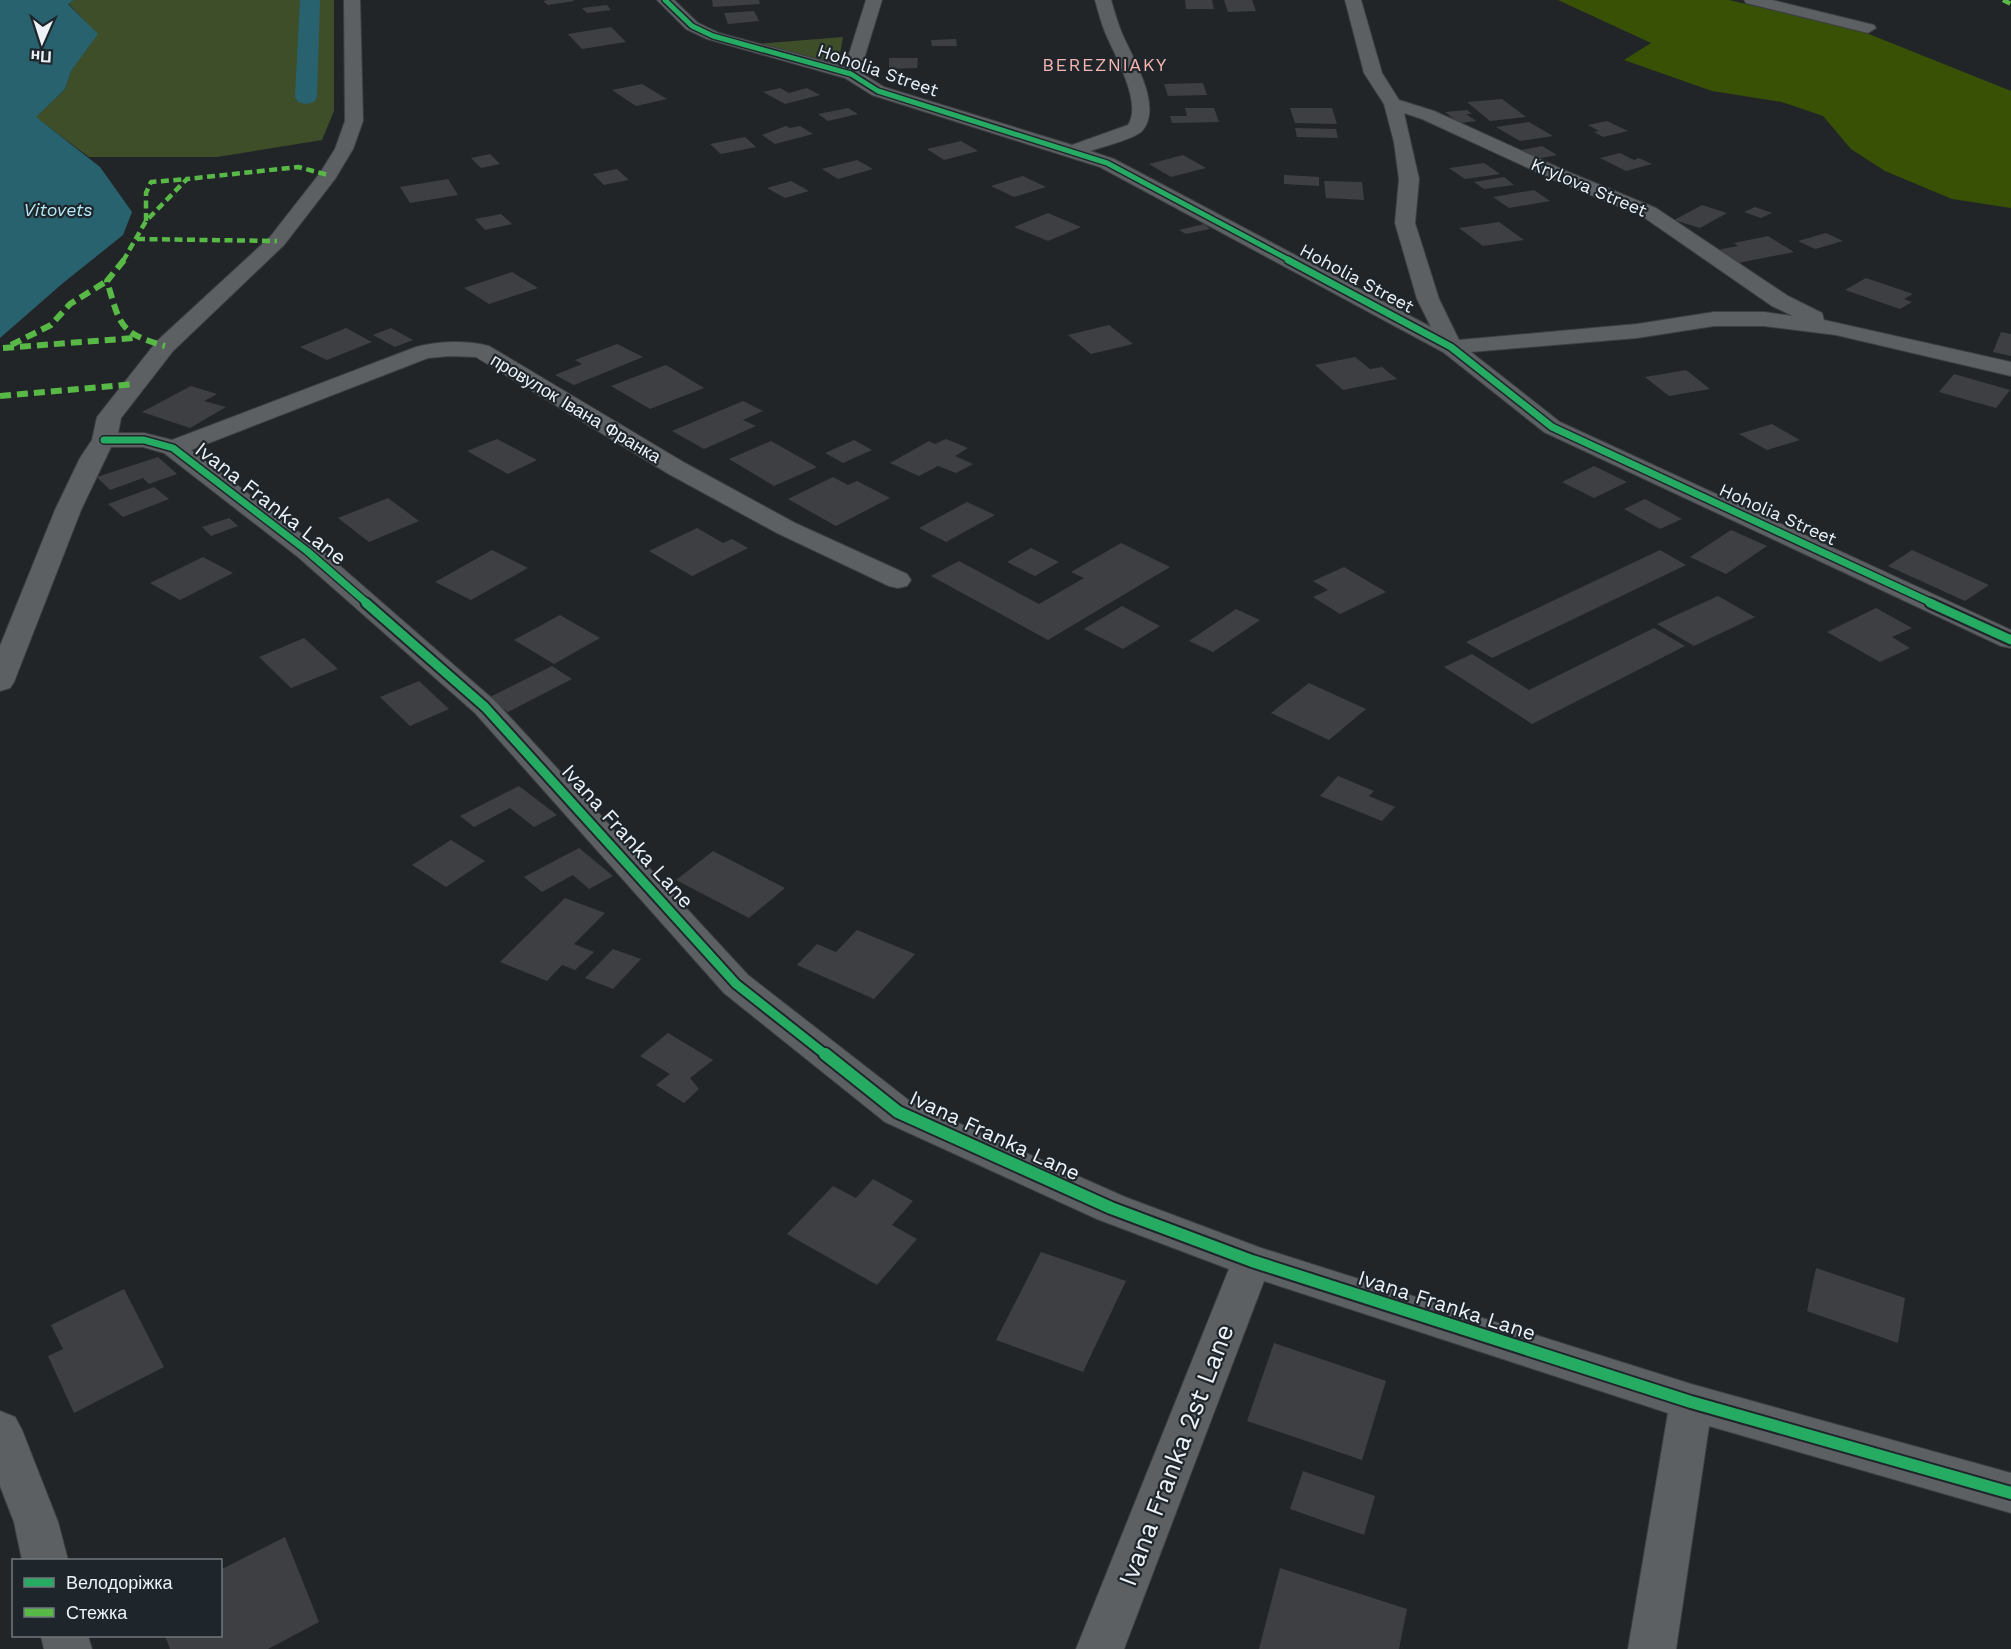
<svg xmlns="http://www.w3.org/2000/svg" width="2011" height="1649" viewBox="0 0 2011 1649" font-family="'Work Sans',sans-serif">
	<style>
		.green { fill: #3d4e29 }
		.forest { fill: #385105 }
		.water { fill: #28626f }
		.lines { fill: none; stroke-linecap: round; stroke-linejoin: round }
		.canal { fill: #28626f; fill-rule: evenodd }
		.building { fill: #3e3f42 }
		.minor-casing { stroke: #3d3f42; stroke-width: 2 }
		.minor { fill: #5d6063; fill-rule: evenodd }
		.quiet-far1 { stroke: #58b947; stroke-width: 4.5; stroke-dasharray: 8 4.5; stroke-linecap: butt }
		.quiet { stroke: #58b947; stroke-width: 6; stroke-dasharray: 11 6; stroke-linecap: butt }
		.cycleway-far3-casing { stroke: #1e262c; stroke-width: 8 }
		.cycleway-far2-casing { stroke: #1e262c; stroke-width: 10 }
		.cycleway-far1-casing { stroke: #1e262c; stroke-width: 13 }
		.cycleway-casing { stroke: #1e262c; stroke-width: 16 }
		.cycleway-far3 { stroke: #26ab63; stroke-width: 5 }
		.cycleway-far2 { stroke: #26ab63; stroke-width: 7 }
		.cycleway-far1 { stroke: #26ab63; stroke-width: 9 }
		.cycleway { stroke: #26ab63; stroke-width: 12 }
		.labels { text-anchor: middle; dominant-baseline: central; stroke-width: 4.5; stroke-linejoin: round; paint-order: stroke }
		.far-neighbourhood-label { font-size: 18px; letter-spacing: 1.5px; fill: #f8b5ad; stroke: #1e262c }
		.far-street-label { font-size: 18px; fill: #edf2f6; stroke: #1e262c }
		.far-water-label { font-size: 18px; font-style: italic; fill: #b6ebf8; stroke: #1e262c }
		.street-label { font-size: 21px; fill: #edf2f6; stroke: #1e262c }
		.near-street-label { font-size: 26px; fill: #edf2f6; stroke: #1e262c }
	</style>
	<rect width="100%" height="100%" fill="#222528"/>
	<!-- green -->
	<g class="green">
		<path d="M74 0H334V111L322 140 217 157H89L35 117 65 89 71 71 97 34 68 3Z"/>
		<path d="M843 37 838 66 755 44Z"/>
	</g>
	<!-- forest -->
	<path class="forest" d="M1558 0H1729L1864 32 2011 91V208L1952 199 1885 171 1851 149 1823 116 1782 102 1712 91 1624 60 1651 43Z"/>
	<!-- water -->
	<path class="water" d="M0 0H74L68 4 98 34 71 71 65 89 36 117 100 167 132 212 123 235 63 283 0 338Z"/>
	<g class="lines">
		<!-- canal -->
		<path class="canal" d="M300 0H320L317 97 314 102 306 104 298 102 295 97Z"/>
	</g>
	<!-- building -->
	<g class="building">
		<path d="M548 0H574V1L548 5 543 1Z"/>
		<path d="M712 0H759L760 4 713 7Z"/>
		<path d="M1185 0H1212L1214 9H1186Z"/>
		<path d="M1224 0H1252L1256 11 1228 12Z"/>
		<path d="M607 5 611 10 587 13 582 8Z"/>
		<path d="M754 11 759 21 728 24 724 13Z"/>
		<path d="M611 27 626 42 582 49 568 34Z"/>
		<path d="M956 39 957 46H932L931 40Z"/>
		<path d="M889 58H918L917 68 889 69Z"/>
		<path d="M1203 83 1207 95 1168 96 1164 84Z"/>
		<path d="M642 84 667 99 636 106 612 90Z"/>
		<path d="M780 88 789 93 807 88 820 95 785 104 763 92Z"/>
		<path d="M1502 99 1526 117 1490 121 1467 102Z"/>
		<path d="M848 108 858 114 828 121 818 114Z"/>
		<path d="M1185 108H1214L1219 122 1172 123 1170 116H1187Z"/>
		<path d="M1290 108H1332L1337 124 1295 123Z"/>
		<path d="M1467 110 1472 114H1466L1476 121 1459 123 1445 112Z"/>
		<path d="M1607 121 1628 131 1603 137 1594 132 1599 131 1588 125Z"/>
		<path d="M1529 122 1553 136 1520 141 1496 127Z"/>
		<path d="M786 126 790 128 800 126 813 134 775 144 762 135Z"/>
		<path d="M1295 128 1336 129 1338 138 1297 137Z"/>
		<path d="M745 137 756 147 721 154 710 144Z"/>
		<path d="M961 141 978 151 944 160 927 149Z"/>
		<path d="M1542 146 1557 155 1536 159 1521 150Z"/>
		<path d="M1620 153 1634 160 1639 158 1652 164 1626 171 1600 158Z"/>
		<path d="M490 154 500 164 481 168 471 158Z"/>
		<path d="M1183 155 1206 168 1171 177 1149 164Z"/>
		<path d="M857 160 873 169 838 179 822 169Z"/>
		<path d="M1484 163 1500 174 1465 179 1449 168Z"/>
		<path d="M617 169 629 180 604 185 593 174Z"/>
		<path d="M1284 175 1319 177V186L1284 184Z"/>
		<path d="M1023 176 1046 187 1014 197 991 186Z"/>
		<path d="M1504 177 1514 185 1484 189 1474 182Z"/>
		<path d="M448 179 458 195 410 203 400 187Z"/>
		<path d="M791 181 809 191 785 198 767 188Z"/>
		<path d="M1324 181 1362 182 1364 200 1326 198Z"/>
		<path d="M1534 190 1550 201 1509 208 1493 197Z"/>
		<path d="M1702 205 1727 213 1700 228 1674 220Z"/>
		<path d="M1755 207 1772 213 1761 218 1744 212Z"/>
		<path d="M1048 213 1081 227 1048 241 1014 227Z"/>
		<path d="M501 214 512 224 485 230 475 219Z"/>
		<path d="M1499 222 1524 240 1483 246 1459 228Z"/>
		<path d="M1204 224 1210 229 1186 234 1179 230Z"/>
		<path d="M1826 233 1843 241 1815 249 1798 241Z"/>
		<path d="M1768 236 1794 252 1738 263 1717 250 1738 246 1734 243Z"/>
		<path d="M512 272 538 288 489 304 464 288Z"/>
		<path d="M1866 278 1913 294 1904 299 1912 302 1900 309 1845 290Z"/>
		<path d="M1109 325 1133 344 1091 354 1068 335Z"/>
		<path d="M346 328 372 342 327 360 300 347Z"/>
		<path d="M391 328 413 340 395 347 373 335Z"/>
		<path d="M2001 332 2011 334V356L1993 352Z"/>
		<path d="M617 344 643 357 574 385 555 375 582 364 575 360Z"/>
		<path d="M1355 357 1370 369 1382 367 1397 379 1343 390 1315 365Z"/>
		<path d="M666 365 704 388 650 409 611 386Z"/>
		<path d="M1686 370 1710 389 1669 396 1645 377Z"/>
		<path d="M1954 374 2010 390 1996 408 1939 392Z"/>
		<path d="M191 386 217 394 204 401 226 407 190 428 142 412Z"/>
		<path d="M743 401 763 411 743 420 756 426 704 449 672 431Z"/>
		<path d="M1772 424 1800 440 1767 450 1739 434Z"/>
		<path d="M497 439 537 460 508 474 467 451Z"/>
		<path d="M946 439 968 448 955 456 973 464 956 473 938 466 919 476 890 463 929 441 935 444Z"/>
		<path d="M854 440 872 450 843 463 825 453Z"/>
		<path d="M771 441 817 467 774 486 729 459Z"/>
		<path d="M158 457 177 474 149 484 143 478 110 490 97 477Z"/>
		<path d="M1594 466 1627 482 1594 498 1562 482Z"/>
		<path d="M833 477 848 485 857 481 890 498 836 526 788 499Z"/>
		<path d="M154 487 169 499 123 517 108 504Z"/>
		<path d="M388 498 419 521 369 542 338 518Z"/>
		<path d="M1645 499 1682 519 1660 529 1624 509Z"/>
		<path d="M967 502 995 515 946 542 919 528Z"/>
		<path d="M229 518 238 526 211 536 202 527Z"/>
		<path d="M697 528 723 543 732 539 748 548 692 576 649 551Z"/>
		<path d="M1731 530 1767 546 1726 574 1690 557Z"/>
		<path d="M1121 543 1170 567 1048 640 931 576 959 561 1039 604 1084 578 1071 572Z"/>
		<path d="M1031 548 1059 562 1035 576 1007 562Z"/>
		<path d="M492 550 528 568 471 600 435 582Z"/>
		<path d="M1660 550 1686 565 1492 658 1466 642Z"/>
		<path d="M1912 550 1989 585 1965 601 1888 566Z"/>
		<path d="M203 557 233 573 180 600 150 583Z"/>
		<path d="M1344 567 1386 592 1340 614 1313 597 1328 590 1313 581Z"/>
		<path d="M1718 596 1755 617 1694 646 1657 624Z"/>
		<path d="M1122 606 1160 626 1123 649 1084 629Z"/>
		<path d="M1876 608 1912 628 1892 637 1910 648 1880 662 1827 632Z"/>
		<path d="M1236 609 1260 620 1213 652 1189 641Z"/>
		<path d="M560 615 600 638 554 664 514 640Z"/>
		<path d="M1654 628 1685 646 1532 724 1444 667 1472 654 1529 690Z"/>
		<path d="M304 638 338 669 291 688 259 657Z"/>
		<path d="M552 666 572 679 508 712 488 698Z"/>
		<path d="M419 681 449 709 410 726 380 697Z"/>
		<path d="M1309 683 1366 709 1329 740 1271 713Z"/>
		<path d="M1338 776 1374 791 1369 796 1395 807 1382 821 1320 796Z"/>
		<path d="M519 786 557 815 534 827 510 808 474 827 460 816Z"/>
		<path d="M451 840 485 861 446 887 412 865Z"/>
		<path d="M579 848 613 876 589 889 573 875 542 892 524 877Z"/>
		<path d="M713 851 785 888 749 918 676 880Z"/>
		<path d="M565 898 605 913 574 944 594 952 575 970 562 965 547 981 500 962Z"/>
		<path d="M857 930 915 954 874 999 797 965 817 944 836 952Z"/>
		<path d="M613 949 641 959 613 989 585 978Z"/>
		<path d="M668 1033 713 1060 690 1078 699 1089 684 1103 656 1085 670 1074 640 1056Z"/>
		<path d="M873 1179 913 1201 892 1225 917 1239 877 1285 787 1234 833 1186 856 1198Z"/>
		<path d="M1041 1252 1126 1281 1083 1372 996 1340Z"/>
		<path d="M1816 1268 1905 1298 1898 1343 1807 1311Z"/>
		<path d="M124 1289 164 1367 74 1413 48 1356 63 1349 51 1325Z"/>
		<path d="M1274 1343 1386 1381 1362 1460 1247 1421Z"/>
		<path d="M1303 1471 1375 1496 1364 1535 1290 1509Z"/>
		<path d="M285 1537 319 1622 268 1649H170L165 1636H220V1570Z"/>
		<path d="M1280 1568 1407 1609 1399 1649H1259Z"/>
	</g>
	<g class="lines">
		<!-- minor casing -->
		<g class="minor-casing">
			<g id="minor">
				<path d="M344 0H360L363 121 353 149 335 179 284 245 173 351 121 418 118 433H144L172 440 416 347C439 341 466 340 489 346L685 463 795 523 907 574 911 580 907 586 898 588 889 586 777 533 667 473 476 357 450 356 428 358 191 450 316 545 495 701 748 975 911 1102 1125 1197 1261 1248 1691 1384 2011 1473V1513L1709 1426 1676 1649H1628L1668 1413 1264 1281 1124 1649H1076L1229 1269 1097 1219 885 1122 724 993 475 713 298 557 164 453 143 447H111L81 510 14 682 10 688 0 691V646L55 510 80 458 92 440 97 417 157 341 270 237 320 173 335 149 345 121Z"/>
				<path d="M657 0H674L698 23 719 33 845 67 866 0H882L860 72 884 87 1072 145 1128 125C1143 103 1114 54 1105 32 1101 22 1098 11 1095 0H1111C1114 10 1117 21 1121 31 1131 56 1164 106 1142 131 1134 139 1102 147 1090 151L1114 159 1431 327 1417 299 1395 223 1399 179 1394 142 1384 104 1364 73 1345 0H1361L1382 73 1399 100 1434 111 1566 171 1656 208 1788 296 1822 313 1824 320 2011 362V376L1836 335 1764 326H1714L1637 338 1471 352 1560 422 2011 630V648L2001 646 1544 432 1443 352 1100 167 872 95 845 78 707 39 686 29ZM1404 113 1422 119 1552 179 1642 216 1772 306 1793 316 1764 312H1714L1637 324 1459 340 1439 299 1415 223 1419 179Z"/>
				<path d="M1744 0H1772L1874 25 1876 28 1868 33 1746 3Z"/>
				<path d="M0 1411 15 1417 22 1430 58 1522 68 1560H22L14 1522 0 1486Z"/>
				<path d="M41 1636H88L92 1649H44Z"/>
			</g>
		</g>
		<!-- minor -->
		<use href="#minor" class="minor"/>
		<!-- quiet-far1 -->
		<g class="quiet-far1">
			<path d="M2003 0 2011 4"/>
			<path d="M146 221V193L151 182 187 179"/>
			<path d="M137 239 277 241"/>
			<path d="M123 261 146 221 187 179 298 167 328 175"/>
		</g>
		<!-- quiet -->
		<g class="quiet">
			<path d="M124 260 107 281C120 325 119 333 165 346"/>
			<path d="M11 345 51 325 70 304 107 281"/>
			<path d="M3 348 134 338"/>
			<path d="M0 396 135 384"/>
		</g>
		<!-- cycleway-far3 casing -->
		<g class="cycleway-far3-casing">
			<path id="cycleway-far3" d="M665 0 692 26 713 36 851 74 878 91 1107 163 1291 261"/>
		</g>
		<!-- cycleway-far2 casing -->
		<g class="cycleway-far2-casing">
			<g id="cycleway-far2">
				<path d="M1288 260 1451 347 1552 427 1934 604"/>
				<path d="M104 440H144L173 448 307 551 368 604"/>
			</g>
		</g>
		<!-- cycleway-far1 casing -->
		<g class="cycleway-far1-casing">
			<g id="cycleway-far1">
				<path d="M366 603 485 707 736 984 826 1055"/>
				<path d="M1930 603 2011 640"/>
			</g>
		</g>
		<!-- cycleway casing -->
		<g class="cycleway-casing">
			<path id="cycleway" d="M825 1054 898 1112 1111 1208 1252 1261 1691 1402 2011 1493"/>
		</g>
		<!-- cycleway-far3 -->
		<use href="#cycleway-far3" class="cycleway-far3"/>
		<!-- cycleway-far2 -->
		<use href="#cycleway-far2" class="cycleway-far2"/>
		<!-- cycleway-far1 -->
		<use href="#cycleway-far1" class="cycleway-far1"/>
		<!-- cycleway -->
		<use href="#cycleway" class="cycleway"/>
	</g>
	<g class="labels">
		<!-- far-neighbourhood labels -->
		<g class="far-neighbourhood-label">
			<text x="1105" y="64">BEREZNIAKY</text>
		</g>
		<!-- far-street labels -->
		<g class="far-street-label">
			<text transform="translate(878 70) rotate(19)">Hoholia Street</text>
			<text transform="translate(1589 187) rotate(23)">Krylova Street</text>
			<text transform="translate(1357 278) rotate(28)">Hoholia Street</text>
			<text transform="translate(576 408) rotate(31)">провулок Івана Франка</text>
			<text transform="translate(1778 514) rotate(24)">Hoholia Street</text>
		</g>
		<!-- far-water labels -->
		<g class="far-water-label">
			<text x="58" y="209">Vitovets</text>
		</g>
		<!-- street labels -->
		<g class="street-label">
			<text transform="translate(271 503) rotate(38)">Ivana Franka Lane</text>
			<text transform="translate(628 836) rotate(48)">Ivana Franka Lane</text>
			<text transform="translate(995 1135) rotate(25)">Ivana Franka Lane</text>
			<text transform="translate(1447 1305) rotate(18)">Ivana Franka Lane</text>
		</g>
		<!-- near-street labels -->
		<g class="near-street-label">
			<text transform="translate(1176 1455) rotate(-69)">Ivana Franka 2st Lane</text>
		</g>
	</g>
	<!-- legend -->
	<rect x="12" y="1559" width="210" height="78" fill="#1e262c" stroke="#71787d" stroke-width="1.5"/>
	<rect x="24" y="1578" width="30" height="9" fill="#26ab63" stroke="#71787d" stroke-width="1.5"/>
	<text x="66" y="1589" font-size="18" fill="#edf2f6">Велодоріжка</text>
	<rect x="24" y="1608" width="30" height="9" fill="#58b947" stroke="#71787d" stroke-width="1.5"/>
	<text x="66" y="1619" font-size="18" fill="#edf2f6">Стежка</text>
	<!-- north arrow -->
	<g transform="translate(42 42) rotate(183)" stroke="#1e262c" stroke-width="4.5" paint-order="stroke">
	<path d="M0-4.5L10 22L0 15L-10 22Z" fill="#edf2f6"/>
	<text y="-9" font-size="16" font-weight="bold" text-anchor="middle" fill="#edf2f6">Пн</text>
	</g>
</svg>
